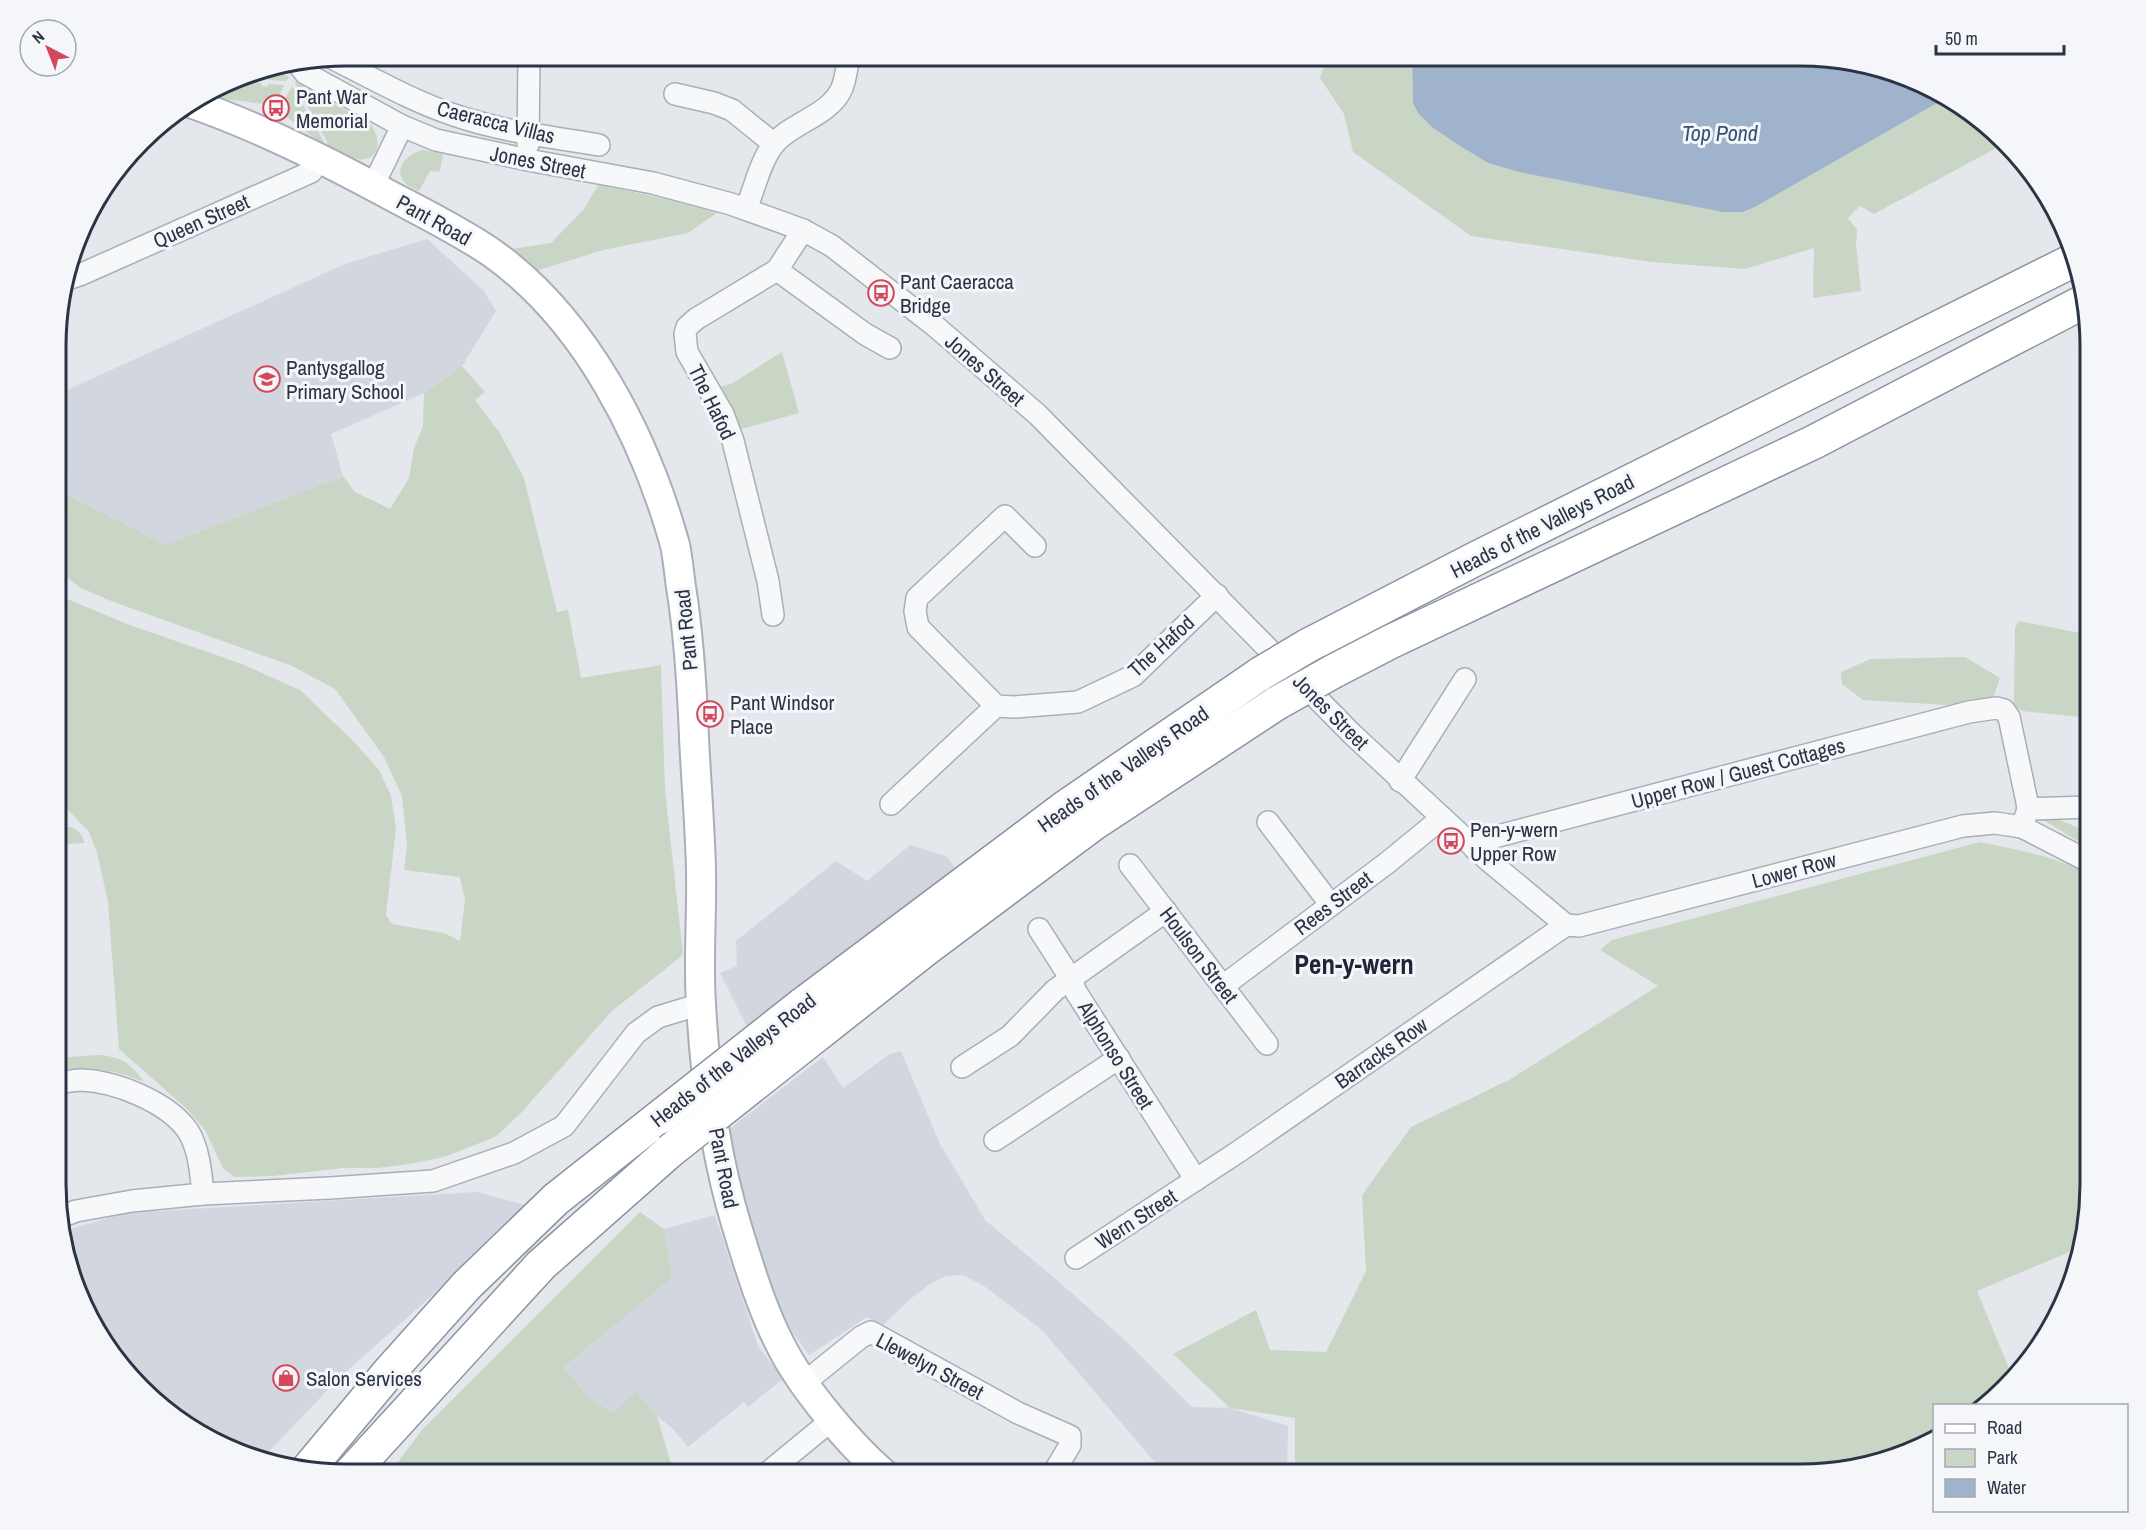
<svg xmlns="http://www.w3.org/2000/svg" width="2146" height="1530" viewBox="0 0 2146 1530" font-family="'Archivo Narrow',sans-serif">
	<style>
		.built { fill: #d2d6de }
		.green { fill: #c9d6c5 }
		.water { fill: #9fb4cc }
		.lines { fill: none; stroke-linecap: round; stroke-linejoin: round }
		.street-casing { stroke: #a9aeb7; stroke-width: 24 }
		.secondary-casing { stroke: #a9aeb7; stroke-width: 32 }
		.highway-casing { stroke: #8b94a3; stroke-width: 36 }
		.street { stroke: #f7f8fa; stroke-width: 21 }
		.secondary { stroke: #fff; stroke-width: 28 }
		.highway { stroke: #fff; stroke-width: 33 }
		.highway-bridge-casing { stroke: #8b94a3; stroke-width: 36; stroke-linecap: butt }
		.highway-bridge { stroke: #fff; stroke-width: 33 }
		.labels { text-anchor: middle; dominant-baseline: central; stroke-width: 6; stroke-linejoin: round; paint-order: stroke }
		.poi-label { font-size: 21px; fill: #2b3445; stroke: #f4f6f9; text-anchor: start }
		.street-label { font-size: 21px; fill: #2b3445; stroke: #f4f6f9 }
		.water-label { font-size: 22px; font-style: italic; fill: #34527a; stroke: #f4f6f9 }
		.district-label { font-size: 27px; font-weight: bold; fill: #1d2536; stroke: #f4f6f9 }
		.rim { fill: none; stroke: #2b3445; stroke-width: 3 }
	</style>
	<rect width="100%" height="100%" fill="#e4e7ec"/>
	<!-- built -->
	<g class="built">
		<path d="M427 239 484 291 496 311 462 366 424 393 331 434 343 476 165 545 58 490V394L345 264Z"/>
		<path d="M910 845 946 856 961 875 750 1033 720 973 737 966 736 941 836 861 867 881Z"/>
		<path d="M901 1051 939 1142 985 1220 1058 1281 1128 1343 1192 1407 1230 1408 1288 1426 1287 1474H1165L1042 1330 984 1286 963 1275 946 1276 930 1284 909 1300 882 1326 867 1317 809 1355 791 1330 774 1295 760 1258 734 1168 729 1129 823 1057 843 1088 890 1054Z"/>
		<path d="M477 1192 532 1207 341 1376 262 1459 235 1453 169 1414 94 1329 58 1222V1218L63 1231 126 1213Z"/>
		<path d="M715 1215 758 1346 783 1379 748 1407 744 1402 688 1447 673 1429 657 1416 637 1393 613 1413 588 1397 564 1367 672 1278 664 1229Z"/>
	</g>
	<!-- green -->
	<g class="green">
		<path d="M1328 56H1412L1413 103 1460 146 1488 163 1519 172 1755 207 1946 98 1977 116 2002 145 1874 214 1860 206 1848 218 1857 230 1856 245 1861 291 1813 298 1814 248 1745 269 1652 262 1471 236 1353 152 1344 114 1320 78Z"/>
		<path d="M275 70 289 77 286 81 241 78V76Z"/>
		<path d="M229 81 261 83 262 86 268 87V84L284 85 278 99 264 104 224 99 209 94Z"/>
		<path d="M296 81 370 124C383 140 380 163 355 159 346 158 337 151 328 146L327 141 304 101 305 99 295 83Z"/>
		<path d="M292 86 324 142 322 144 283 114 287 106 283 103Z"/>
		<path d="M424 150 443 154 440 172 430 171 419 191C415 189 409 187 406 184 391 170 408 152 424 150Z"/>
		<path d="M598 185 672 200 717 213 688 233 603 250 536 271 511 249 551 243 584 209Z"/>
		<path d="M782 352 799 413 734 431 716 388 731 384Z"/>
		<path d="M462 366 485 392 475 400 499 432 524 478 557 612 568 610 581 678 661 665 665 790 683 955 612 1011 519 1115 495 1137 444 1157 409 1164 378 1168H343L273 1176 235 1177 223 1168 205 1130 187 1109 119 1049 108 902 97 852 89 832 58 799V595L127 624 242 664 300 690 354 742 379 770 391 796 396 829 386 915 392 924 444 933 460 941 465 900 460 877 404 870 407 846 402 796 384 757 335 689 292 666 111 601 79 587 58 570V490L165 545 343 476 355 492 390 509 409 478 414 448 423 426 424 393Z"/>
		<path d="M2019 621 2090 635V718L2022 711 2014 705 2015 628Z"/>
		<path d="M1965 657 2000 678 1992 701 1947 705 1863 700 1842 684 1841 672 1871 659Z"/>
		<path d="M2042 812 2090 833V848L2086 846 2087 842 2080 838 2078 841 2040 818Z"/>
		<path d="M70 827C79 830 82 834 84 843L58 845V828Z"/>
		<path d="M1980 842C2016 850 2058 856 2090 876V1203L2081 1247 1977 1291 2012 1376 1976 1405 1934 1406V1440L1929 1444 1801 1474H1295V1418L1230 1408 1173 1354 1256 1310 1270 1350 1326 1352 1366 1271 1362 1195 1411 1127 1509 1080 1658 986 1600 950 1612 940Z"/>
		<path d="M97 1055C120 1056 131 1063 144 1082 116 1069 88 1068 58 1069V1058Z"/>
		<path d="M640 1212 664 1229 672 1278 564 1367 588 1397 613 1413 636 1392 657 1416 673 1471 676 1474H389L422 1430Z"/>
	</g>
	<!-- water -->
	<path class="water" d="M1412 56H1819L1911 77 1946 98 1755 207 1742 212H1723L1519 172 1488 163 1460 146 1432 127 1418 113 1413 103Z"/>
	<g class="lines">
		<!-- street casing -->
		<g class="street-casing">
			<g id="street">
				<path d="M332 58C372 78 412 101 454 115 500 131 551 137 599 145"/>
				<path d="M299 65 305 73 402 126 436 140 528 160 653 183 731 204 803 230 832 246 935 326 1038 415 1352 734 1489 861 1566 925 1579 926 1963 826 1995 823 2022 827 2090 862"/>
				<path d="M675 94 714 103 732 110 774 144"/>
				<path d="M528 145 529 56"/>
				<path d="M373 186 402 126"/>
				<path d="M746 209C754 190 761 159 774 144 792 122 830 116 842 88 846 78 847 66 849 56"/>
				<path d="M777 270 865 334 890 348"/>
				<path d="M67 279 82 274 311 172 322 158"/>
				<path d="M1035 546 1005 516 917 598 915 611 918 627 996 706 1014 707 1078 702 1133 676 1217 595"/>
				<path d="M773 615 768 581 733 441 723 414 687 352 685 334 687 327 696 319 777 270 803 230"/>
				<path d="M1400 781 1465 679"/>
				<path d="M891 804 996 706"/>
				<path d="M2028 809 2090 807"/>
				<path d="M1268 822 1331 905"/>
				<path d="M1474 848 1483 840 1969 712 1996 708 2004 710 2009 717 2027 802 2028 809 2022 827"/>
				<path d="M1130 865 1267 1044"/>
				<path d="M1039 929 1071 979 1076 992 1196 1180"/>
				<path d="M1223 986 1387 863 1442 818"/>
				<path d="M962 1067 1010 1036 1055 990 1166 911"/>
				<path d="M58 1083C65 1082 74 1080 81 1080 115 1081 168 1102 188 1131 199 1148 201 1174 203 1194"/>
				<path d="M995 1140 1119 1058"/>
				<path d="M58 1218 76 1211 132 1201 203 1194 330 1188 433 1181 514 1153 564 1126 636 1033 658 1017 701 1004"/>
				<path d="M1076 1258 1238 1152 1566 925"/>
				<path d="M804 1383 861 1337 871 1332 1018 1413 1070 1436V1445L1053 1474"/>
				<path d="M766 1474 833 1419"/>
			</g>
		</g>
		<!-- secondary casing -->
		<g class="secondary-casing">
			<path id="secondary" d="M193 104C259 127 321 158 382 191 419 211 457 229 492 253 585 319 645 437 675 545 678 559 679 573 681 587 689 636 692 686 694 737 696 781 700 826 701 870 702 915 698 960 701 1004 705 1078 715 1155 737 1227 749 1266 761 1307 780 1344 800 1385 849 1444 884 1474"/>
		</g>
		<!-- highway casing -->
		<g class="highway-casing">
			<g id="highway">
				<path d="M1307 646 1477 558 2072 261"/>
				<path d="M1334 671 1390 642 1814 442 2083 302"/>
				<path d="M802 1005 1067 806 1260 674"/>
				<path d="M819 1033 927 948 1093 824 1277 703"/>
				<path d="M308 1469 389 1372 467 1285 556 1199 660 1117"/>
				<path d="M350 1474 541 1265 670 1151"/>
			</g>
		</g>
		<!-- street -->
		<use href="#street" class="street"/>
		<!-- secondary -->
		<use href="#secondary" class="secondary"/>
		<!-- highway -->
		<use href="#highway" class="highway"/>
		<!-- highway-bridge casing -->
		<g class="highway-bridge-casing">
			<g id="highway-bridge">
				<path d="M1260 674 1307 646"/>
				<path d="M1277 703 1334 671"/>
				<path d="M660 1117 802 1005"/>
				<path d="M670 1151 819 1033"/>
			</g>
		</g>
		<!-- highway-bridge -->
		<use href="#highway-bridge" class="highway-bridge"/>
	</g>
	<!-- icons -->
	<defs>
		<g id="bus-ring" transform="scale(1.35)"><circle r="9.5" fill="#f4f6f9" stroke="#d1495b" stroke-width="1.5"/><path d="M-5-6H5V4H4V6H2V4H-2V6H-4V4H-5ZM-3.5-4V0h7V-4ZM-3.5 1.2v1.5H-2V1.2ZM2 1.2v1.5H3.5V1.2Z" fill="#d1495b"/></g>
		<g id="school-ring" transform="scale(1.35)"><circle r="9.5" fill="#f4f6f9" stroke="#d1495b" stroke-width="1.5"/><path d="M0-5L7-2L0 1L-7-2ZM-4 1L0 2.5L4 1V4Q0 6-4 4Z" fill="#d1495b"/></g>
		<g id="shop-ring" transform="scale(1.35)"><circle r="9.5" fill="#f4f6f9" stroke="#d1495b" stroke-width="1.5"/><path d="M-5-2.5h2.3a2.7 3.5 0 0 1 5.4 0H5L5.5 6h-11ZM-1.5-2.5h3a1.5 2.3 0 0 0-3 0Z" fill="#d1495b"/></g>
	</defs>
	<g fill-rule="evenodd">
		<use href="#bus-ring" x="276" y="108"/>
		<use href="#bus-ring" x="881" y="293"/>
		<use href="#school-ring" x="267" y="379"/>
		<use href="#bus-ring" x="710" y="714"/>
		<use href="#bus-ring" x="1451" y="841"/>
		<use href="#shop-ring" x="286" y="1378"/>
	</g>
	<g class="labels">
		<!-- poi labels -->
		<g class="poi-label">
			<text x="296" y="96">Pant War<tspan x="296" dy="24">Memorial</tspan></text>
			<text x="900" y="281">Pant Caeracca<tspan x="900" dy="24">Bridge</tspan></text>
			<text x="286" y="367">Pantysgallog<tspan x="286" dy="24">Primary School</tspan></text>
			<text x="730" y="702">Pant Windsor<tspan x="730" dy="24">Place</tspan></text>
			<text x="1470" y="829">Pen-y-wern<tspan x="1470" dy="24">Upper Row</tspan></text>
			<text x="306" y="1378">Salon Services</text>
		</g>
		<!-- street labels -->
		<g class="street-label">
			<text transform="translate(496 122) rotate(14)">Caeracca Villas</text>
			<text transform="translate(538 162) rotate(11)">Jones Street</text>
			<text transform="translate(434 220) rotate(29)">Pant Road</text>
			<text transform="translate(201 221) rotate(-24)">Queen Street</text>
			<text transform="translate(985 370) rotate(41)">Jones Street</text>
			<text transform="translate(712 402) rotate(64)">The Hafod</text>
			<text transform="translate(1542 526) rotate(-27)">Heads of the Valleys Road</text>
			<text transform="translate(686 630) rotate(-96)">Pant Road</text>
			<text transform="translate(1161 646) rotate(-42)">The Hafod</text>
			<text transform="translate(1331 712) rotate(45)">Jones Street</text>
			<text transform="translate(1123 769) rotate(-35)">Heads of the Valleys Road</text>
			<text transform="translate(1738 773) rotate(-15)">Upper Row / Guest Cottages</text>
			<text transform="translate(1794 870) rotate(-15)">Lower Row</text>
			<text transform="translate(1333 903) rotate(-37)">Rees Street</text>
			<text transform="translate(1199 955) rotate(53)">Houlson Street</text>
			<text transform="translate(1381 1053) rotate(-35)">Barracks Row</text>
			<text transform="translate(1116 1055) rotate(58)">Alphonso Street</text>
			<text transform="translate(733 1060) rotate(-38)">Heads of the Valleys Road</text>
			<text transform="translate(724 1168) rotate(79)">Pant Road</text>
			<text transform="translate(1136 1219) rotate(-33)">Wern Street</text>
			<text transform="translate(930 1366) rotate(28)">Llewelyn Street</text>
		</g>
		<!-- water labels -->
		<g class="water-label">
			<text x="1720" y="133">Top Pond</text>
		</g>
		<!-- district labels -->
		<g class="district-label">
			<text x="1354" y="964">Pen-y-wern</text>
		</g>
	</g>
	<!-- crop -->
	<path d="M0 0H2146V1530H0ZM346 66H1800A280 280 0 0 1 2080 346V1184A280 280 0 0 1 1800 1464H346A280 280 0 0 1 66 1184V346A280 280 0 0 1 346 66Z" fill="#f4f6f9" fill-rule="evenodd"/>
	<path class="rim" d="M346 66H1800A280 280 0 0 1 2080 346V1184A280 280 0 0 1 1800 1464H346A280 280 0 0 1 66 1184V346A280 280 0 0 1 346 66Z"/>
	<!-- legend -->
	<rect x="1933" y="1404" width="195" height="108" fill="#f4f6f9" stroke="#a4a8b1" stroke-width="1.5"/>
	<rect x="1945" y="1424" width="30" height="9" fill="#ffffff" stroke="#a4a8b1" stroke-width="1.5"/>
	<text x="1987" y="1434" font-size="18" fill="#2b3445">Road</text>
	<rect x="1945" y="1449" width="30" height="18" fill="#c9d6c5" stroke="#a4a8b1" stroke-width="1.5"/>
	<text x="1987" y="1464" font-size="18" fill="#2b3445">Park</text>
	<rect x="1945" y="1479" width="30" height="18" fill="#9fb4cc" stroke="#a4a8b1" stroke-width="1.5"/>
	<text x="1987" y="1494" font-size="18" fill="#2b3445">Water</text>
	<!-- north arrow -->
	<g transform="translate(48 48) rotate(318)"><circle r="28" fill="#f4f6f9" stroke="#a4a8b1" stroke-width="1.5"/>
	<path d="M0-4.5L10 22L0 15L-10 22Z" fill="#d1495b"/>
	<text y="-9" font-size="16" font-weight="bold" text-anchor="middle" fill="#2b3445">N</text>
	</g>
	<!-- scale -->
	<path d="M1936 45v9h128v-9" fill="none" stroke="#2b3445" stroke-width="3"/>
	<text x="1945" y="45" font-size="18" fill="#2b3445" stroke="#f4f6f9" stroke-width="4.5" paint-order="stroke">50 m</text>
</svg>
